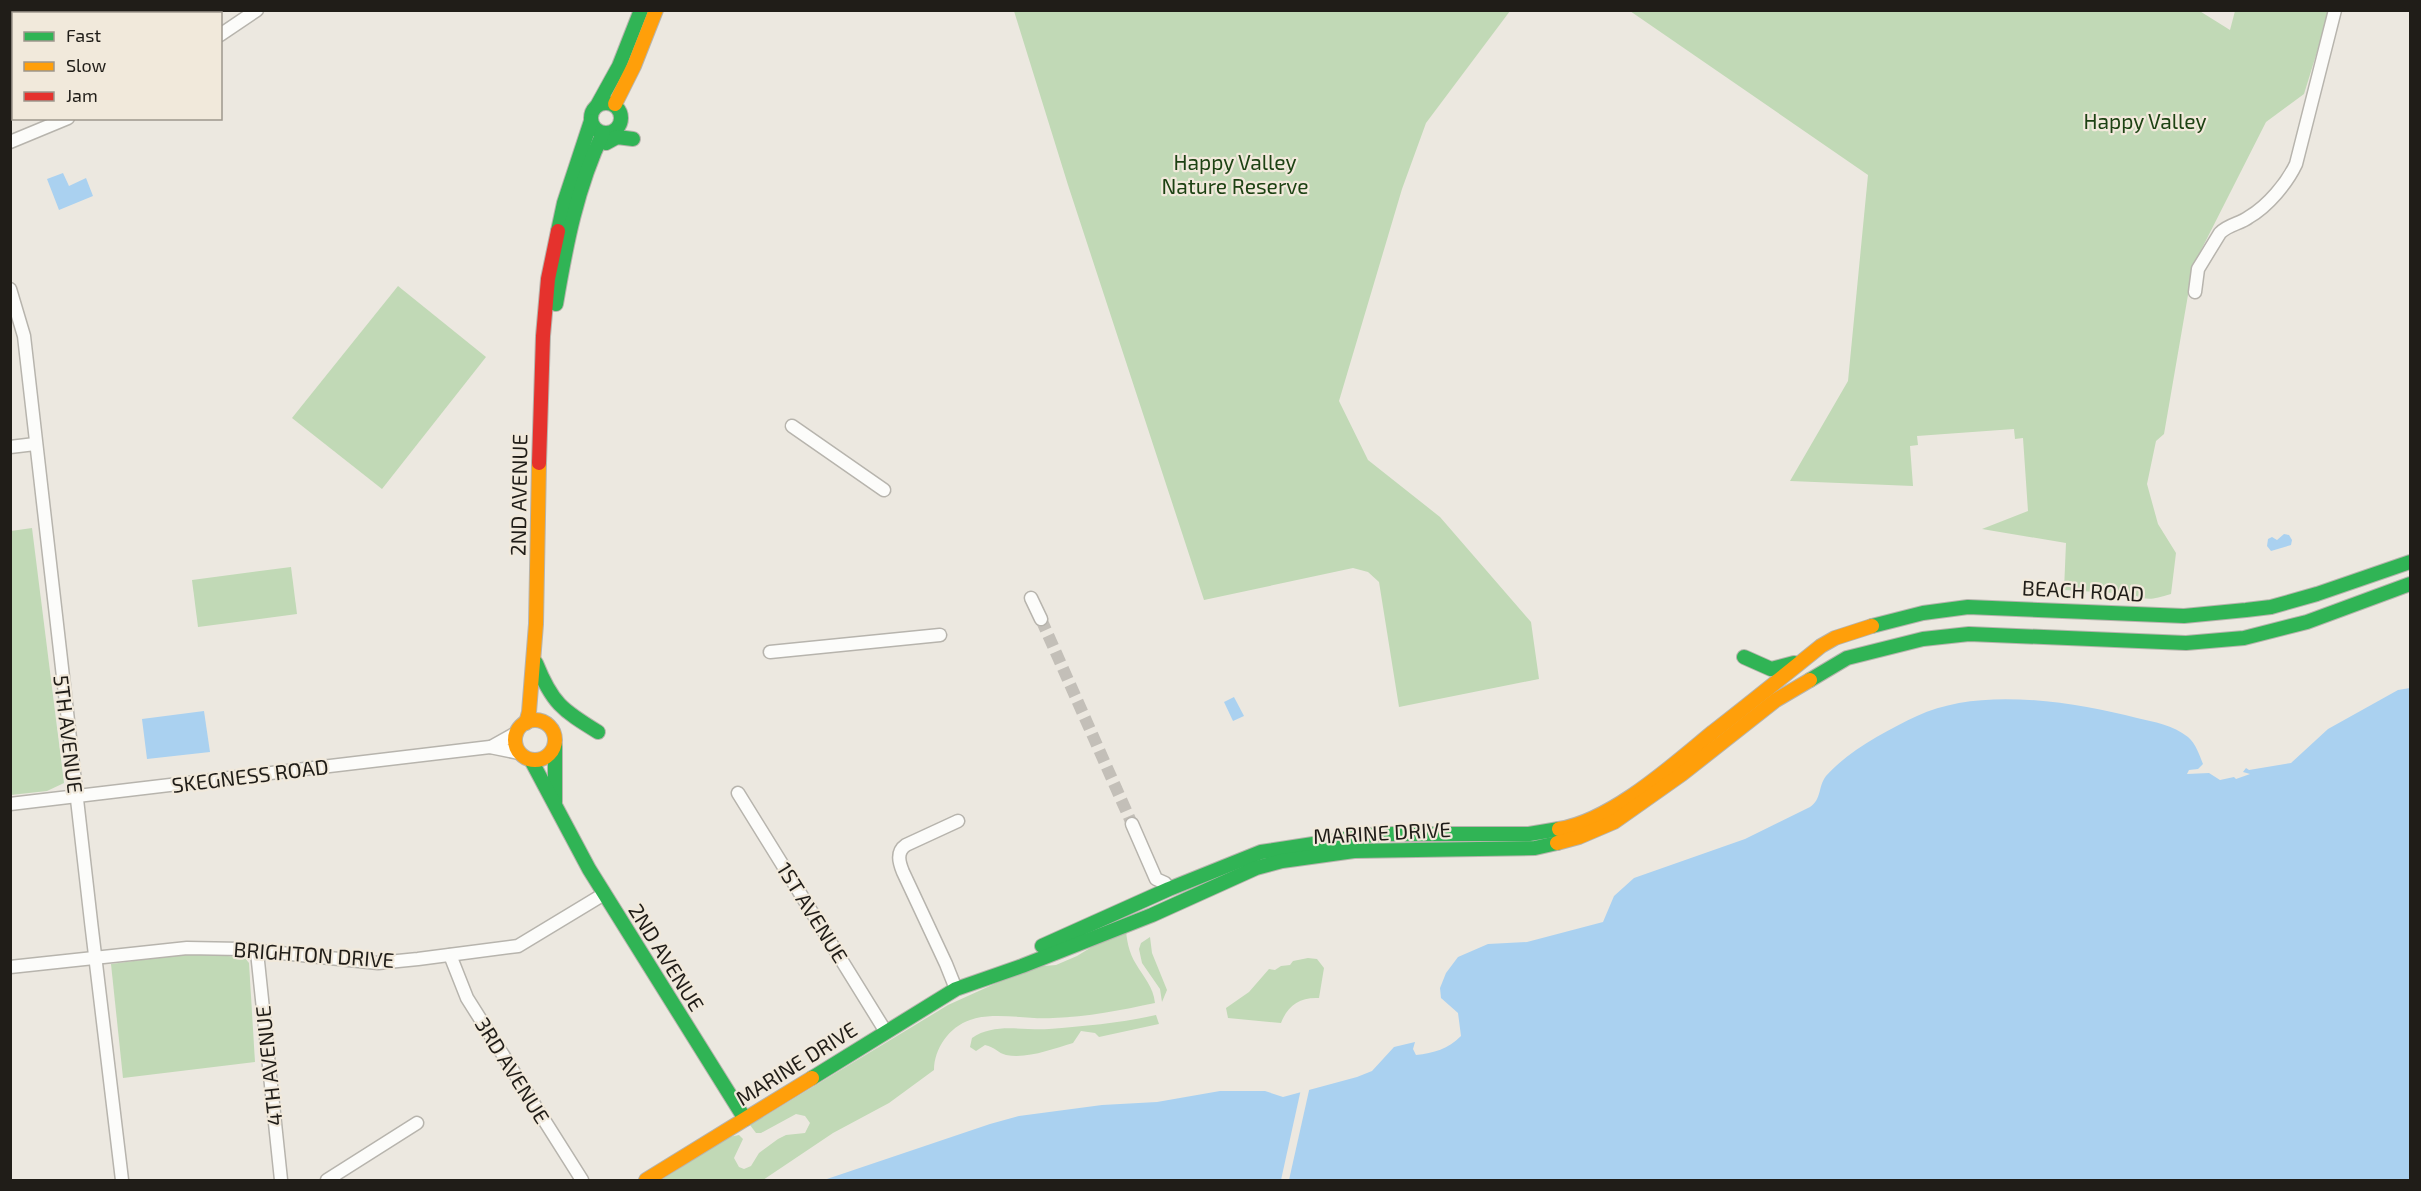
<svg xmlns="http://www.w3.org/2000/svg" width="2421" height="1191" viewBox="0 0 2421 1191" font-family="'Exo 2',sans-serif">
	<style>
		.green { fill: #c1d9b6 }
		.water { fill: #aad1f0 }
		.pier { fill: #ece8e0 }
		.lines { fill: none; stroke-linecap: round; stroke-linejoin: round }
		.street-tunnel { stroke: #c3bfb8; stroke-width: 12; stroke-dasharray: 12 6; stroke-linecap: butt }
		.street-casing { stroke: #b7b4ad; stroke-width: 15 }
		.fast-casing { stroke: #b7b4ad; stroke-width: 16 }
		.slow-casing { stroke: #b7b4ad; stroke-width: 16 }
		.jam-casing { stroke: #b7b4ad; stroke-width: 16 }
		.street { stroke: #fcfcfa; stroke-width: 12 }
		.fast { stroke: #30b455; stroke-width: 14 }
		.slow { stroke: #ff9f0a; stroke-width: 14 }
		.jam { stroke: #e5322d; stroke-width: 14 }
		.labels { text-anchor: middle; dominant-baseline: central; stroke-width: 4.5; stroke-linejoin: round; paint-order: stroke }
		.park-label { font-size: 21px; fill: #1d4213; stroke: #f1e9db }
		.street-label { font-size: 21px; fill: #201d18; stroke: #f1e9db }
	</style>
	<rect width="100%" height="100%" fill="#ece8e0"/>
	<!-- green -->
	<g class="green">
		<path d="M2198 10 2230 30 2235 11H2329V13L2304 94 2266 122 2193 266 2164 434 2156 441 2147 484 2158 524 2176 553 2171 594C2148 601 2144 601 2123 589L2114 593 2064 590 2066 543 1982 529 2028 511 2023 438 2015 439 2014 429 1917 436 1918 445 1910 446 1913 486 1790 481 1848 381 1868 175 1630 11Z"/>
		<path d="M1014 11H1510L1426 123 1402 189 1339 401 1368 460 1440 517 1531 622 1539 679 1399 707 1379 582 1368 572 1353 568 1204 600 1068 185Z"/>
		<path d="M398 286 486 357 382 489 292 418Z"/>
		<path d="M32 528 64 783 47 791 11 795V531Z"/>
		<path d="M291 567 297 614 198 627 192 580Z"/>
		<path d="M1126 926C1126 939 1129 953 1136 964 1144 978 1153 986 1155 1003 1122 1010 1087 1017 1053 1018 1027 1020 995 1011 970 1020 949 1027 934 1049 934 1070L889 1103 833 1133 763 1180H661L729 1137 739 1135 743 1139 734 1158 739 1167 744 1169 751 1166 759 1153 778 1139 786 1135 805 1133 810 1123 805 1116 796 1114 761 1133H756L750 1125 948 1005 1032 967 1056 965 1077 956Z"/>
		<path d="M1150 937 1152 953 1167 990 1162 1002 1160 989 1142 963 1139 949 1141 943Z"/>
		<path d="M194 953 239 957 245 958 249 963 255 1062 123 1078 111 964Z"/>
		<path d="M1308 958 1317 959 1324 968 1319 998C1300 997 1288 1005 1281 1023L1228 1018 1226 1008 1249 992 1269 969 1275 970 1281 966 1290 965 1293 961Z"/>
		<path d="M1156 1015 1159 1024 1099 1037 1095 1033 1081 1031 1073 1043C1052 1049 1028 1059 1006 1055 998 1053 995 1047 985 1045L976 1051 970 1047 972 1038C995 1022 1023 1031 1049 1029 1085 1026 1121 1023 1156 1015Z"/>
	</g>
	<!-- water -->
	<g class="water">
		<path d="M63 173 69 186 86 178 93 196 59 210 47 179Z"/>
		<path d="M2284 534 2289 535 2292 540 2291 545 2271 551 2267 546 2268 539 2272 537 2277 540Z"/>
		<path d="M2410 688V1180H824L990 1124 1019 1116 1102 1105 1157 1102 1220 1091H1265L1283 1097 1357 1077 1372 1071 1394 1047 1415 1042 1413 1049 1416 1055C1434 1053 1448 1049 1461 1036L1458 1013 1441 998 1440 988 1446 973 1458 957 1488 944 1527 942 1603 922 1614 896 1634 878 1745 839 1810 807C1822 799 1818 786 1826 776 1848 751 1887 730 1917 716 1980 686 2072 702 2137 718 2154 722 2173 725 2188 737 2196 744 2199 754 2203 764L2198 769 2189 770 2187 774 2209 773 2220 780 2234 777 2236 779 2250 774 2243 772 2246 768 2249 770 2291 763 2328 729 2398 690Z"/>
		<path d="M1234 697 1244 716 1233 721 1224 702Z"/>
		<path d="M204 711 210 752 147 759 142 719Z"/>
	</g>
	<!-- pier -->
	<path class="pier" d="M1310 1086 1289 1180H1281L1301 1089Z"/>
	<g class="lines">
		<!-- street-tunnel -->
		<path class="street-tunnel" d="M1041 619 1132 824"/>
		<!-- street casing -->
		<g class="street-casing">
			<g id="street">
				<path d="M88 10 90 14"/>
				<path d="M220 35 257 10"/>
				<path d="M10 142 68 118"/>
				<path d="M10 289 24 336C57 618 87 899 122 1180"/>
				<path d="M2195 292 2198 269 2220 233C2229 224 2240 224 2249 217 2268 206 2287 183 2296 164L2335 10"/>
				<path d="M792 426 884 490"/>
				<path d="M10 447 35 444"/>
				<path d="M1031 598 1041 619"/>
				<path d="M770 652 940 635"/>
				<path d="M491 747 516 733"/>
				<path d="M738 793 886 1032"/>
				<path d="M10 804 490 747 519 753"/>
				<path d="M1132 824 1156 879 1165 883 1169 889"/>
				<path d="M257 952 281 1180"/>
				<path d="M450 955 467 998 582 1180"/>
				<path d="M10 967 187 948 242 949 378 963 418 959 518 946 604 894"/>
				<path d="M956 989 946 964 903 872C899 862 896 852 906 845L958 821"/>
				<path d="M327 1180 417 1123"/>
			</g>
		</g>
		<!-- fast casing -->
		<g class="fast-casing">
			<g id="fast">
				<circle cx="606" cy="118" r="15"/>
				<path d="M598 104 619 66 641 10"/>
				<path d="M606 143 617 137 633 139"/>
				<path d="M558 231 564 203 591 121"/>
				<path d="M556 304C566 245 577 187 603 133"/>
				<path d="M1872 626 1923 613 1968 607 2184 616 2246 610 2271 607 2317 594 2410 562"/>
				<path d="M1744 657 1771 669 1794 663"/>
				<path d="M536 663C552 703 562 710 598 732"/>
				<path d="M1810 680 1847 658 1923 639 1969 634 2186 643 2244 638 2307 622 2410 584"/>
				<path d="M555 746V802"/>
				<path d="M531 760 589 869 745 1119"/>
				<path d="M1042 946 1169 889 1261 852 1378 834H1529L1559 829"/>
				<path d="M812 1078 956 989 1022 966 1152 915 1256 868 1282 861 1354 851 1535 848 1557 843"/>
			</g>
		</g>
		<!-- slow casing -->
		<g class="slow-casing">
			<g id="slow">
				<path d="M615 104 634 66 656 10"/>
				<circle cx="535" cy="740" r="20"/>
				<path d="M526 723 529 712 536 624 539 463"/>
				<path d="M1559 829C1611 821 1673 765 1713 732 1749 704 1785 675 1821 646L1835 638 1872 626"/>
				<path d="M1557 843 1579 837 1614 822 1682 774 1776 700 1810 680"/>
				<path d="M646 1180 812 1078"/>
			</g>
		</g>
		<!-- jam casing -->
		<g class="jam-casing">
			<path id="jam" d="M539 463 543 336 548 279 558 231"/>
		</g>
		<!-- street -->
		<use href="#street" class="street"/>
		<!-- fast -->
		<use href="#fast" class="fast"/>
		<!-- slow -->
		<use href="#slow" class="slow"/>
		<!-- jam -->
		<use href="#jam" class="jam"/>
	</g>
	<g class="labels">
		<!-- park labels -->
		<g class="park-label">
			<text x="2145" y="120">Happy Valley</text>
			<text x="1235" y="161">Happy Valley<tspan x="1235" dy="24">Nature Reserve</tspan></text>
		</g>
		<!-- street labels -->
		<g class="street-label">
			<text transform="translate(518 495) rotate(-89)">2ND AVENUE</text>
			<text transform="translate(2083 590) rotate(3)">BEACH ROAD</text>
			<text transform="translate(69 734) rotate(83)">5TH AVENUE</text>
			<text transform="translate(250 775) rotate(-7)">SKEGNESS ROAD</text>
			<text transform="translate(1382 832) rotate(-3)">MARINE DRIVE</text>
			<text transform="translate(813 912) rotate(58)">1ST AVENUE</text>
			<text transform="translate(314 954) rotate(4)">BRIGHTON DRIVE</text>
			<text transform="translate(667 957) rotate(58)">2ND AVENUE</text>
			<text transform="translate(796 1063) rotate(-32)">MARINE DRIVE</text>
			<text transform="translate(268 1066) rotate(-96)">4TH AVENUE</text>
			<text transform="translate(513 1070) rotate(58)">3RD AVENUE</text>
		</g>
	</g>
	<!-- border -->
	<rect width="2421" height="1191" fill="none" stroke="#201d18" stroke-width="24"/>
	<!-- legend -->
	<rect x="12" y="12" width="210" height="108" fill="#f1e9db" stroke="#9d978d" stroke-width="1.5"/>
	<rect x="24" y="32" width="30" height="9" fill="#30b455" stroke="#9d978d" stroke-width="1.5"/>
	<text x="66" y="42" font-size="18" fill="#201d18">Fast</text>
	<rect x="24" y="62" width="30" height="9" fill="#ff9f0a" stroke="#9d978d" stroke-width="1.5"/>
	<text x="66" y="72" font-size="18" fill="#201d18">Slow</text>
	<rect x="24" y="92" width="30" height="9" fill="#e5322d" stroke="#9d978d" stroke-width="1.5"/>
	<text x="66" y="102" font-size="18" fill="#201d18">Jam</text>
</svg>
